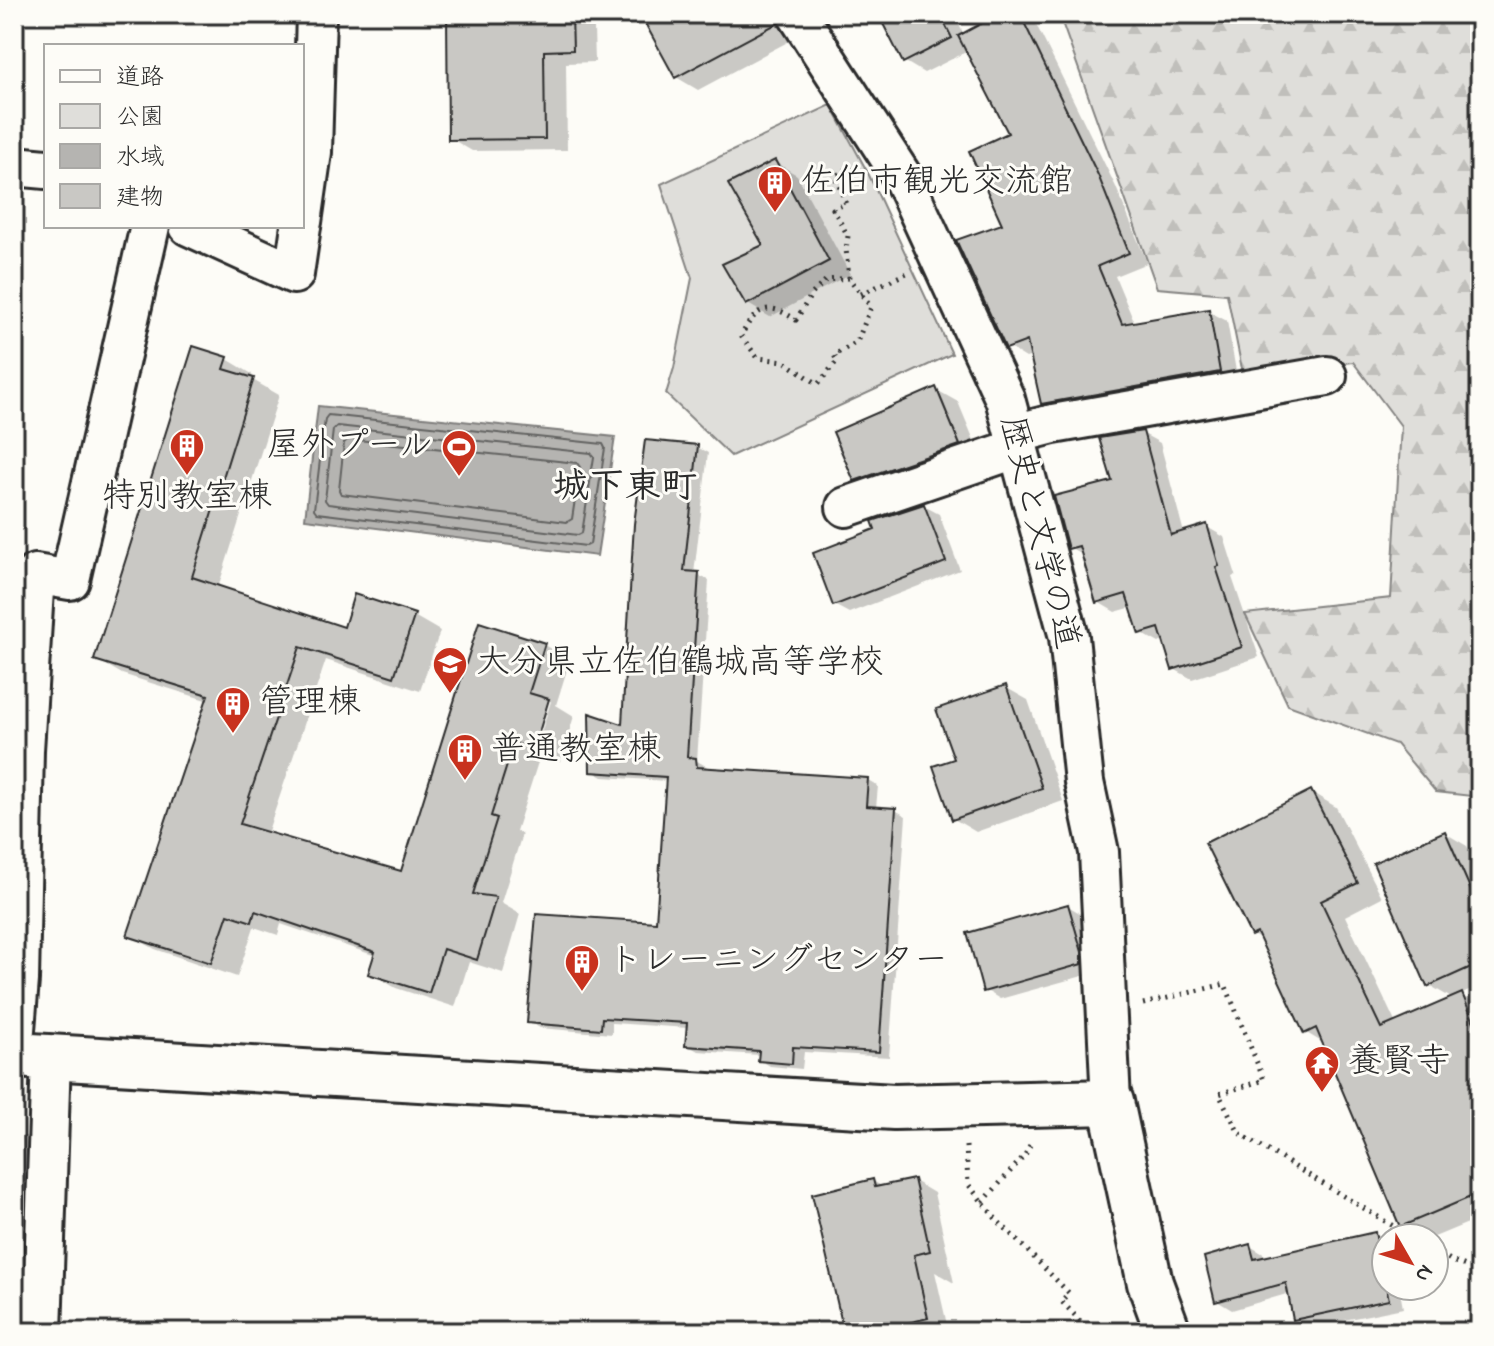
<svg xmlns="http://www.w3.org/2000/svg" width="1494" height="1346" viewBox="0 0 1494 1346" font-family="'Indie Flower','Klee One',sans-serif">
	<style>
		.forest { fill: url(#forest-firs); stroke: #858482; stroke-width: 2 }
		.green { fill: #dfdeda; stroke: #858482; stroke-width: 2 }
		.water { fill: #b5b4b1; stroke: #7e7d7b; stroke-width: 2 }
		.shadow { fill: #0003; fill-rule: evenodd }
		.lines { fill: none; stroke-linecap: round; stroke-linejoin: round }
		.shore { stroke: #626261; stroke-width: 2 }
		.building { fill: #c9c8c4; stroke: #2b2b2b; stroke-width: 2 }
		.street-casing { stroke: #2b2b2b; stroke-width: 44 }
		.secondary-casing { stroke: #2b2b2b; stroke-width: 50 }
		.path { stroke: #2b2b2b; stroke-width: 5; stroke-dasharray: 2 6; stroke-linecap: butt }
		.street { stroke: #fdfcf7; stroke-width: 38 }
		.secondary { stroke: #fdfcf7; stroke-width: 44 }
		.labels { text-anchor: middle; dominant-baseline: central; stroke-width: 6; stroke-linejoin: round; paint-order: stroke }
		.poi-label { font-size: 34px; fill: #2b2b2b; stroke: #fdfcf7; text-anchor: start }
		.street-label { font-size: 34px; fill: #2b2b2b; stroke: #fdfcf7 }
		.neighbourhood-label { font-size: 36px; font-weight: bold; fill: #2b2b2b; stroke: #fdfcf7 }
	</style>
	<defs>
		<pattern id="forest-firs" width="22" height="20" patternUnits="userSpaceOnUse" patternTransform="scale(2)"><rect width="22" height="20" fill="#dfdeda"/><path d="M5 1l3.5 6h-7zM16 11l3.5 6h-7z" fill="#c0bfbb"/></pattern>
	</defs>
	<rect width="100%" height="100%" fill="#fdfcf7"/>
	<filter id="ink" filterUnits="userSpaceOnUse"><feTurbulence type="fractalNoise" baseFrequency=".0125" numOctaves="2"/><feDisplacementMap in="SourceGraphic" scale="16" xChannelSelector="R" yChannelSelector="G"/><feConvolveMatrix kernelMatrix="1 2 1 2 8 2 1 2 1" color-interpolation-filters="sRGB"/></filter>
	<g filter="url(#ink)">
		<!-- forest -->
		<path class="forest" d="M1059 14H1480V797L1436 792 1396 744 1288 705 1245 614 1391 598 1401 426 1353 362 1243 374 1227 294 1157 288Z"/>
		<!-- green -->
		<path class="green" d="M831 105 868 173 952 354 731 456 666 394 674 368 692 278 661 184Z"/>
		<!-- water -->
		<path class="water" d="M318 406 615 437 597 556 305 519Z"/>
		<!-- shadow -->
		<g class="shadow">
			<path d="M643 14H787L799 36 698 90 676 77Z"/>
			<path d="M880 14H954L964 35 1003 14H1026L1033 18 1116 187 1147 263 1115 276 1135 324 1208 311 1227 321 1238 382 1061 414 1043 403 1032 356 1026 358 1008 347 1004 225 1010 134 968 51 924 73 904 61Z"/>
			<path d="M572 15 594 28 595 62 566 63 567 150 472 151 450 138Z"/>
			<path d="M775 162 797 175 850 274 770 317 748 304 766 246Z"/>
			<path d="M227 359 252 374 251 379 279 395 218 588 345 629 414 616 440 631 420 691 326 660 267 834 402 873 544 645 570 660 556 705 574 716 560 762 540 756 516 831 522 834 501 903 520 914 503 973 469 962 455 1007 396 988 370 973 376 956 281 924 278 935 254 927 237 977 155 949 129 935 209 701 122 674 96 659ZM546 701H551L533 759 529 758Z"/>
			<path d="M935 389 958 402 981 457 878 492 856 479Z"/>
			<path d="M1142 433 1160 443 1184 533 1207 527 1224 537 1236 575 1232 577 1259 657 1192 679 1174 669 1163 641 1159 643 1141 633 1133 607 1115 612 1098 602 1084 556 1070 547 1114 482Z"/>
			<path d="M697 447 708 453 694 574 709 580 697 761 706 766 707 770 868 780 878 786 876 808 895 810 906 816 889 1057 804 1052 802 1069 770 1066 760 1060V1055L698 1051 687 1045 688 1028 612 1023V1034L540 1028 529 1022 658 925 667 781 603 777 592 771 624 727Z"/>
			<path d="M924 506 939 514 960 570 849 613 834 605 878 530Z"/>
			<path d="M1005 687 1028 700 1063 801 976 832 954 819 956 760Z"/>
			<path d="M1311 792 1336 807 1382 897 1345 916 1396 1024 1453 999 1429 985 1445 833 1467 846 1480 875V986L1460 995 1480 1006V1218L1432 1238H1422L1401 1226 1325 1044 1305 1032 1263 941 1253 935Z"/>
			<path d="M1068 906 1083 915 1097 972 1000 999 985 990Z"/>
			<path d="M14 1136H26L55 1153 49 1281 14 1279Z"/>
			<path d="M873 1181 883 1187 914 1181 934 1193 954 1283 935 1272 948 1329 937 1332H846Z"/>
			<path d="M1375 1235 1386 1241V1286H1399L1403 1308 1310 1327 1295 1319 1290 1293 1232 1310 1217 1301 1250 1246 1265 1255 1266 1258Z"/>
		</g>
		<g class="lines">
			<!-- shore -->
			<g class="shore">
				<path d="M328 415 603 444 605 448 590 544 586 546 317 513 314 509 325 419Z"/>
				<path d="M337 426 591 453 594 457 582 533 578 535 328 504 325 500 333 430Z"/>
				<path d="M348 439 577 463 580 467 572 519 567 522 341 494 339 490 344 443Z"/>
			</g>
		</g>
		<!-- building -->
		<g class="building">
			<path d="M447 14H572L573 50 544 51 545 139 448 140Z"/>
			<path d="M640 14H775L778 23 675 78Z"/>
			<path d="M878 14H940L952 38 903 63Z"/>
			<path d="M999 14H1020L1098 175 1129 253 1098 266 1122 324 1209 309 1220 372 1041 404 1027 341 1006 349 956 240 1002 224 969 151 1008 133 958 36Z"/>
			<path d="M775 160 829 261 746 305 722 264 763 245 728 184Z"/>
			<path d="M193 346 228 357 224 369 254 378 192 577 344 627 354 594 415 614 394 677 300 647 240 824 401 871 479 622 545 643 529 693 549 699 534 749 514 743 491 816 497 818 473 894 496 897 477 960 443 949 429 993 368 974 375 952 255 911 252 922 228 914 211 963 127 936 208 695 94 660Z"/>
			<path d="M936 387 960 445 854 481 833 432Z"/>
			<path d="M1143 431 1171 535 1207 524 1219 566 1216 567 1242 647 1172 670 1159 628 1139 634 1126 594 1096 603 1079 546 1068 549 1054 496 1112 481 1099 438Z"/>
			<path d="M645 440 698 445 684 571 699 572 687 757 696 758 697 767 868 778 866 806 896 808 879 1052 793 1047 792 1064 758 1061 759 1051 685 1046 687 1023 602 1018 601 1029 527 1023 536 914 656 922 666 777 590 772 589 713 622 724 634 524Z"/>
			<path d="M924 504 946 562 833 606 813 553 875 529 872 521Z"/>
			<path d="M1006 685 1042 788 952 820 933 766 954 759 936 709Z"/>
			<path d="M1311 790 1358 883 1321 901 1381 1028 1462 993 1480 1037V1193L1400 1227 1316 1028 1304 1034 1257 933 1251 936 1205 843Z"/>
			<path d="M1445 831 1480 911V963L1427 987 1373 863Z"/>
			<path d="M1068 904 1082 952V964L983 992 967 933Z"/>
			<path d="M873 1179 875 1187 914 1179 930 1251 914 1255 928 1318 871 1332H844L812 1194Z"/>
			<path d="M1375 1232 1389 1300 1293 1320 1286 1283 1215 1302 1204 1257 1250 1244 1254 1259Z"/>
		</g>
		<g class="lines">
			<!-- street casing -->
			<g class="street-casing">
				<g id="street">
					<path d="M797 14 903 178 1005 399 1069 637 1084 782 1099 852 1111 1102"/>
					<path d="M14 166 46 169"/>
					<path d="M302 222 312 152 316 14"/>
					<path d="M189 226 294 274 301 226"/>
					<path d="M1014 434 1053 424 1327 376"/>
					<path d="M846 507 1018 448"/>
					<path d="M14 1042 19 980 24 750 35 574 70 580 150 226"/>
					<path d="M42 1332 51 1056"/>
				</g>
			</g>
			<!-- secondary casing -->
			<g class="secondary-casing">
				<path id="secondary" d="M14 1055 894 1107 1111 1102 1150 1283 1168 1332"/>
			</g>
			<!-- path -->
			<g class="path">
				<path d="M849 278 826 280 811 295 796 320C767 300 756 308 741 336L758 358 784 361 818 384 837 361 834 355 857 342 871 307 849 278 846 249 848 236 833 209 846 204 835 176 852 167"/>
				<path d="M861 294 907 273"/>
				<path d="M1143 1004 1225 984 1264 1080 1219 1094 1239 1133 1413 1238"/>
				<path d="M966 1146 968 1184 996 1219 1069 1293 1061 1301 1091 1332"/>
				<path d="M983 1202 1025 1155 1030 1145"/>
				<path d="M1434 1250 1452 1261 1480 1271"/>
			</g>
			<!-- street -->
			<use href="#street" class="street"/>
			<!-- secondary -->
			<use href="#secondary" class="secondary"/>
		</g>
	</g>
	<!-- icons -->
	<defs>
		<g id="building-pin" transform="scale(1.8)"><path d="M0 17L-7.5 6A9.5 9.5 0 1 1 7.5 6Z" fill="#c8321e" stroke="#fdfcf7"/><path d="M-4-6H4V6H1V3H-1V6H-4ZM-2.5-4.3h1.7v1.8h-1.7ZM.8-4.3h1.7v1.8H.8ZM-2.5-1h1.7V.8h-1.7ZM.8-1h1.7V.8H.8Z" fill="#fff"/></g>
		<g id="stadium-pin" transform="scale(1.8)"><path d="M0 17L-7.5 6A9.5 9.5 0 1 1 7.5 6Z" fill="#c8321e" stroke="#fdfcf7"/><path d="M0-5a6.5 5 0 1 0 0 10a6.5 5 0 1 0 0-10ZM-3.5-1.8h7v3.6h-7Z" fill="#fff"/></g>
		<g id="school-pin" transform="scale(1.8)"><path d="M0 17L-7.5 6A9.5 9.5 0 1 1 7.5 6Z" fill="#c8321e" stroke="#fdfcf7"/><path d="M0-5L7-2L0 1L-7-2ZM-4 1L0 2.5L4 1V4Q0 6-4 4Z" fill="#fff"/></g>
		<g id="temple-pin" transform="scale(1.8)"><path d="M0 17L-7.5 6A9.5 9.5 0 1 1 7.5 6Z" fill="#c8321e" stroke="#fdfcf7"/><path d="M0-6L5-2H3V0L6.5 2.5H4V6H1.5V3h-3V6H-4V2.5H-6.5L-3 0V-2H-5Z" fill="#fff"/></g>
	</defs>
	<g fill-rule="evenodd">
		<use href="#building-pin" x="775" y="183"/>
		<use href="#building-pin" x="187" y="446"/>
		<use href="#stadium-pin" x="459" y="447"/>
		<use href="#school-pin" x="450" y="664"/>
		<use href="#building-pin" x="233" y="704"/>
		<use href="#building-pin" x="465" y="751"/>
		<use href="#building-pin" x="582" y="962"/>
		<use href="#temple-pin" x="1322" y="1063"/>
	</g>
	<g class="labels">
		<!-- poi labels -->
		<g class="poi-label">
			<text x="801" y="183">佐伯市観光交流館</text>
			<text x="433" y="447" text-anchor="end">屋外プール</text>
			<text x="187" y="498" text-anchor="middle">特別教室棟</text>
			<text x="476" y="664">大分県立佐伯鶴城高等学校</text>
			<text x="259" y="704">管理棟</text>
			<text x="491" y="751">普通教室棟</text>
			<text x="608" y="962">トレーニングセンター</text>
			<text x="1348" y="1063">養賢寺</text>
		</g>
		<!-- street labels -->
		<g class="street-label">
			<text transform="translate(1038 533) rotate(76)">歴史と文学の道</text>
		</g>
		<!-- neighbourhood labels -->
		<g class="neighbourhood-label">
			<text x="625" y="488">城下東町</text>
		</g>
	</g>
	<!-- margin -->
	<rect width="1494" height="1346" fill="none" stroke="#fdfcf7" stroke-width="48"/>
	<rect x="24" y="24" width="1446" height="1298" fill="none" stroke="#2b2b2b" stroke-width="3" filter="url(#ink)"/>
	<!-- legend -->
	<rect x="44" y="44" width="260" height="184" fill="#fdfcf7" stroke="#a9a8a5" stroke-width="2"/>
	<rect x="60" y="70" width="40" height="12" fill="#fdfcf7" stroke="#a9a8a5" stroke-width="2"/>
	<text x="116" y="84" font-size="24" fill="#2b2b2b">道路</text>
	<rect x="60" y="104" width="40" height="24" fill="#dfdeda" stroke="#a9a8a5" stroke-width="2"/>
	<text x="116" y="124" font-size="24" fill="#2b2b2b">公園</text>
	<rect x="60" y="144" width="40" height="24" fill="#b5b4b1" stroke="#a9a8a5" stroke-width="2"/>
	<text x="116" y="164" font-size="24" fill="#2b2b2b">水域</text>
	<rect x="60" y="184" width="40" height="24" fill="#c9c8c4" stroke="#a9a8a5" stroke-width="2"/>
	<text x="116" y="204" font-size="24" fill="#2b2b2b">建物</text>
	<!-- north arrow -->
	<g transform="translate(1410 1262) rotate(129)"><circle r="38" fill="#fdfcf7" stroke="#a9a8a5" stroke-width="2"/>
	<path d="M0-6L14 30L0 20L-14 30Z" fill="#c8321e"/>
	<text y="-12" font-size="22" font-weight="bold" text-anchor="middle" fill="#2b2b2b">N</text>
	</g>
</svg>
